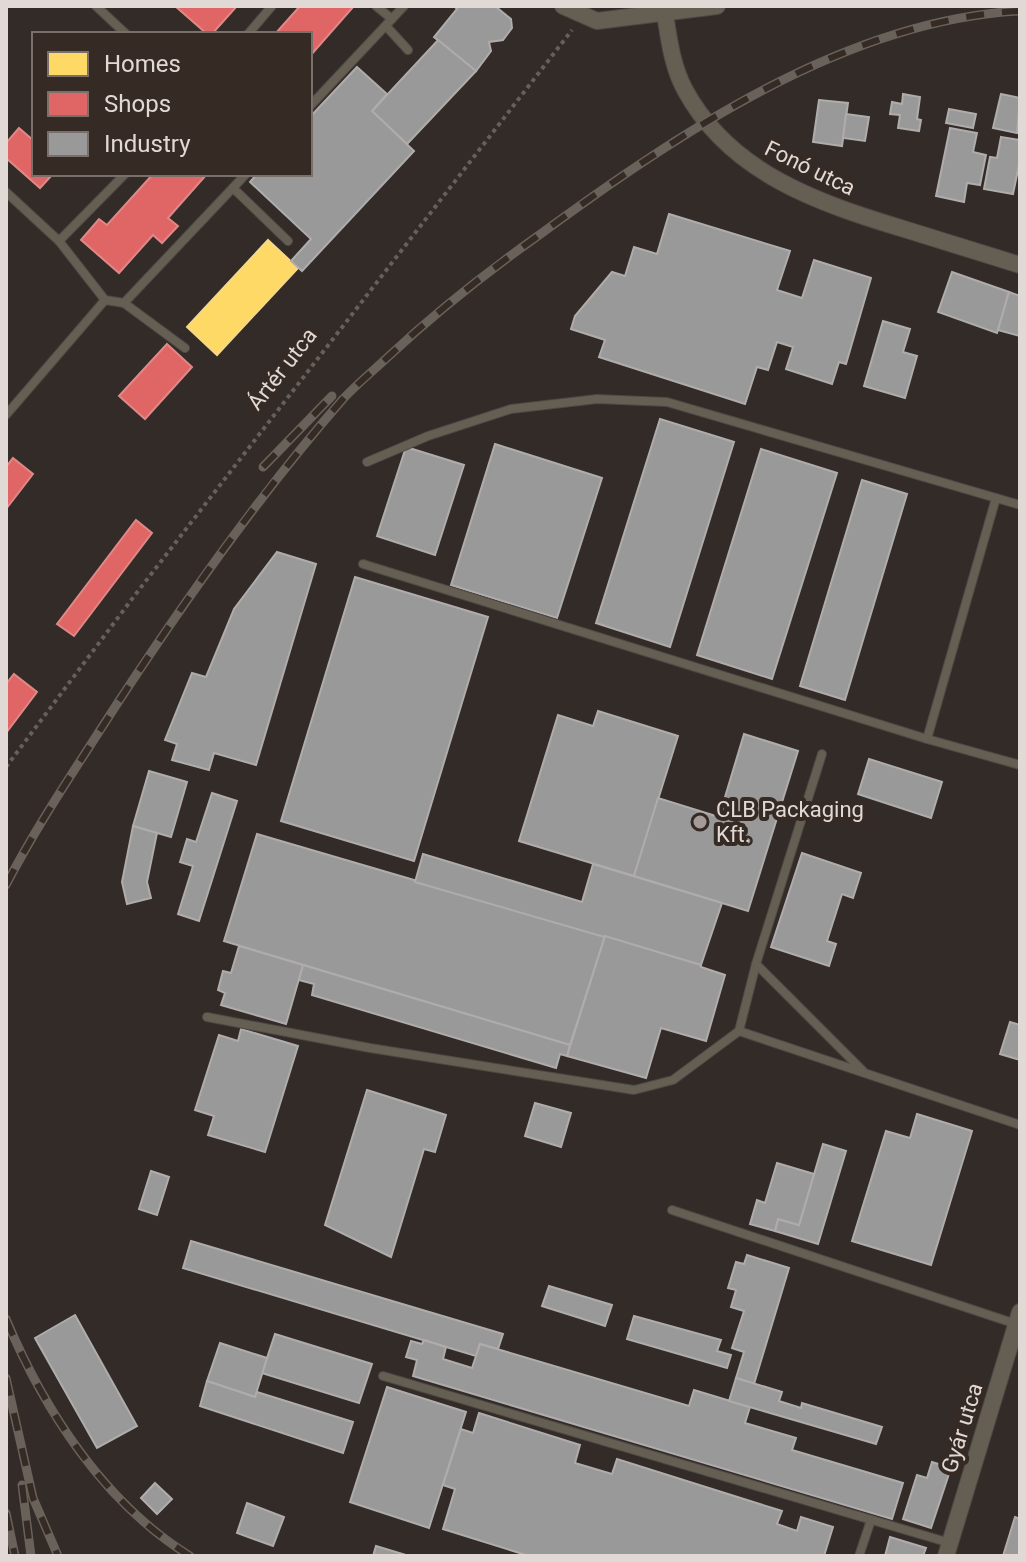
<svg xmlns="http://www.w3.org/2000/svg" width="1026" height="1562" viewBox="0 0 1026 1562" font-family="Roboto,sans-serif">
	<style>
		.homes { fill: #ffd966; stroke: #f6d987; stroke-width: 2 }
		.shops { fill: #e06666; stroke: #e08887; stroke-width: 2 }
		.industry { fill: #999; stroke: #afacab; stroke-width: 2 }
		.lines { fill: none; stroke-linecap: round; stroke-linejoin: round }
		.lane-casing { stroke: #4d4845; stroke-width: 10 }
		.street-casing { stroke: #4d4845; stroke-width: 18 }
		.path { stroke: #666058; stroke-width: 4; stroke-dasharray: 4 4; stroke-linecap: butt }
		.lane { stroke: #655e53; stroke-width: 8 }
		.street { stroke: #655e53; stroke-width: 16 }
		.rail-casing { stroke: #68625b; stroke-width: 9 }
		.rail { stroke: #362a24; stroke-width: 6; stroke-dasharray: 18; stroke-linecap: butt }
		.poi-dot { fill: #a49c98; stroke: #362a24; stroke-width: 3 }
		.labels { text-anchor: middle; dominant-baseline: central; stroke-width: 8; stroke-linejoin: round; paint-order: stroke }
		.street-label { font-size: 22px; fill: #e1d9d5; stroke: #362a24 }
		.poi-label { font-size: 22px; fill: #e1d9d5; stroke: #362a24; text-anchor: start }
	</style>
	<rect width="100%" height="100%" fill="#322b28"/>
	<!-- homes -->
	<path class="homes" d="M268 240 298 268 217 355 187 327Z"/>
	<!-- shops -->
	<g class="shops">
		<path d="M175 6H237L212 34H207Z"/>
		<path d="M300 6H354L310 56V34H275Z"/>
		<path d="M19 128 34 141V174H53L40 188 6 158V143Z"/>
		<path d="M153 174H207L168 218 178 226 162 243 153 235 119 273 81 240 99 219 107 225Z"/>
		<path d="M167 344 192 367 145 419 119 396Z"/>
		<path d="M13 458 33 474 6 509V467Z"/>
		<path d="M136 520 152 533 74 636 57 624Z"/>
		<path d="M14 674 37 692 6 733V684Z"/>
	</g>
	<!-- industry -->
	<g class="industry">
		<path d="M454 6H495L511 19 512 28 503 40 489 42 491 51 476 71 434 37 457 9Z"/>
		<path d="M438 40 476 71 407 144 372 111Z"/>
		<path d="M357 67 387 94 372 111 414 151 302 271 291 261 311 239 250 182 257 174H310V117Z"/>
		<path d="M903 94 920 97 917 119 921 120 919 131 898 128 900 115 890 114 892 102 902 104Z"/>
		<path d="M1001 94 1020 98 1017 133 993 128Z"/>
		<path d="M819 100 848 103 842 146 813 142Z"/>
		<path d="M949 109 976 114 973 128 946 123Z"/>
		<path d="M846 114 869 117 865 141 843 138Z"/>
		<path d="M950 128 977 133 973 152 986 155 980 185 967 183 964 202 936 196Z"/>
		<path d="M1001 137 1020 140V160L1013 194 984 189 990 157 997 158Z"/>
		<path d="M669 214 790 251 777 290 802 298 814 260 871 278 846 364 839 362 832 384 786 369 793 347 777 342 768 370 757 367 745 404 599 357 605 340 571 329 575 316 612 272 625 276 634 247 657 254Z"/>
		<path d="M952 272 1009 292 997 333 938 312Z"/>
		<path d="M1009 292 1020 296V336L998 330Z"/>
		<path d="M883 321 910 329 903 352 917 356 905 398 864 386Z"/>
		<path d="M660 419 734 442 670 647 596 623Z"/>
		<path d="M495 444 602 478 557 618 451 585Z"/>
		<path d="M406 447 464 465 435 555 377 536Z"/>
		<path d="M761 449 837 473 772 679 697 655Z"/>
		<path d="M862 480 907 494 845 700 800 686Z"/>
		<path d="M277 552 316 564 256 765 214 753 209 770 172 760 177 744 165 740 192 673 206 677 234 609Z"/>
		<path d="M355 577 488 617 414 861 281 821Z"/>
		<path d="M598 711 678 736 634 876 519 841 558 715 593 726Z"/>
		<path d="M744 734 798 751 748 911 634 876 658 798 719 817Z"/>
		<path d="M869 759 942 782 931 818 858 794Z"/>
		<path d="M149 771 187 782 171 837 133 826Z"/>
		<path d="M212 793 237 801 199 921 178 914 193 866 180 862 187 839 196 842Z"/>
		<path d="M133 826 157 833 147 882 151 898 127 904 122 882Z"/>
		<path d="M257 834 605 936 570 1045 224 941Z"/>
		<path d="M802 853 861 873 853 898 842 894 827 941 836 944 829 966 771 947Z"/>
		<path d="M423 854 582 902 593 864 722 903 701 965 415 882Z"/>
		<path d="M605 936 701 965V967L725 975 706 1041 661 1028 646 1078 567 1056Z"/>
		<path d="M239 946 303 965 286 1024 221 1005 225 993 218 990 223 971 231 973Z"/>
		<path d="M303 965 570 1045 567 1056 560 1054 556 1068 312 995 314 984 299 980Z"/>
		<path d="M1010 1022 1020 1025V1060L1000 1054Z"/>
		<path d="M241 1029 298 1046 265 1152 208 1135 214 1116 195 1110 219 1035 238 1041Z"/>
		<path d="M367 1090 446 1115 435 1152 424 1149 391 1257 325 1225Z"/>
		<path d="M535 1103 571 1113 561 1147 525 1136Z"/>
		<path d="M917 1114 972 1131 931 1265 852 1241 886 1131 910 1138Z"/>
		<path d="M823 1144 846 1151 818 1244 775 1231 778 1219 799 1225Z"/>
		<path d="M777 1163 814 1174 799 1225 778 1219 775 1231 750 1224 757 1200 765 1203Z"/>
		<path d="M151 1171 169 1177 157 1215 139 1209Z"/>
		<path d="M191 1241 503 1334 498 1349 480 1344 476 1356 183 1268Z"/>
		<path d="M747 1255 789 1268 754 1384 736 1378 744 1352 732 1348 744 1311 731 1307 736 1290 728 1288 736 1262 744 1264Z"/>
		<path d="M549 1286 612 1305 605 1326 542 1306Z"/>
		<path d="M75 1315 137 1426 97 1448 35 1338Z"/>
		<path d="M634 1316 721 1340 717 1351 731 1355 727 1368 627 1339Z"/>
		<path d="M275 1334 372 1364 359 1403 262 1373Z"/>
		<path d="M424 1340 446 1347 443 1359 472 1368 480 1344 689 1406 694 1390 750 1407 745 1423 796 1438 792 1450 903 1483 892 1519 413 1376 417 1360 406 1357 411 1341 422 1344Z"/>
		<path d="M220 1343 267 1358 255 1397 207 1381Z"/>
		<path d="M736 1378 782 1392 779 1401 801 1408 802 1403 882 1427 876 1444 729 1401Z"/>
		<path d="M207 1381 255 1397 257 1392 353 1422 343 1453 200 1406Z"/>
		<path d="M387 1387 466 1412 429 1528 350 1502Z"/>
		<path d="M479 1413 580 1445 575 1463 612 1474 617 1459 782 1511 777 1524 797 1531 801 1517 833 1527 824 1556H529L443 1529 455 1489 443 1485 461 1429 473 1433Z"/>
		<path d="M932 1462 951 1468 931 1528 903 1519 917 1475 927 1478Z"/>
		<path d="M155 1483 172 1499 157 1514 141 1498Z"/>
		<path d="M247 1503 284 1517 273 1546 237 1533Z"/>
		<path d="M1015 1517 1020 1519V1556H1003Z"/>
		<path d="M890 1537 926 1548 923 1556H885Z"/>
		<path d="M376 1546 409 1556H373Z"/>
	</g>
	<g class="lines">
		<!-- lane casing -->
		<g class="lane-casing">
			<g id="lane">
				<path d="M96 6 126 34"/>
				<path d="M376 6 392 19"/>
				<path d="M386 26 408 50"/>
				<path d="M248 34 272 6"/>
				<path d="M310 106 404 6"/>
				<path d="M233 188 288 241"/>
				<path d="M6 192 59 241 105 300 124 303 246 174"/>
				<path d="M59 241 125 174"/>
				<path d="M124 303 185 348"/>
				<path d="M6 415 105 300"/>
				<path d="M367 462 428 436 511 409 597 399 667 402 1020 505"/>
				<path d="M363 564 927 739 1020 765"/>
				<path d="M927 739 996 498"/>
				<path d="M822 754 756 964 739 1031 1020 1125"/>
				<path d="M756 964 863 1071"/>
				<path d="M207 1017 370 1048 634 1090 673 1080 739 1031"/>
				<path d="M672 1210 1016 1324"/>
				<path d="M383 1376 950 1543"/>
				<path d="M859 1556 871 1520"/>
			</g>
		</g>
		<!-- street casing -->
		<g class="street-casing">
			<g id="street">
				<path d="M563 6 597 21 717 6"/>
				<path d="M665 14C669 39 672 66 685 90 730 173 818 203 904 229 942 241 981 253 1020 265"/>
				<path d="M946 1556 1020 1312"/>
			</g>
		</g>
		<!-- path -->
		<path class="path" d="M6 767 135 595 572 30"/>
		<!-- lane -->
		<use href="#lane" class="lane"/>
		<!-- street -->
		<use href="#street" class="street"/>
		<!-- rail casing -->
		<g class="rail-casing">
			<g id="rail">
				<path d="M263 467 332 396"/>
				<path d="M6 885C38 823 78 765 115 707 185 600 259 495 343 399 357 384 374 370 389 356 435 313 483 275 535 238 673 137 844 20 1020 11"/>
				<path d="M6 1319C44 1410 104 1503 190 1556"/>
				<path d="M6 1378 33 1498 58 1556"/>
				<path d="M22 1485 31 1556"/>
				<path d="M6 1513 15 1556"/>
			</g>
		</g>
		<!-- rail -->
		<use href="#rail" class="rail"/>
	</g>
	<!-- markers -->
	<circle class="poi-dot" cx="700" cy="822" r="8"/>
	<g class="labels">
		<!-- street labels -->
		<g class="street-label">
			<text transform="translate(810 168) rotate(26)">Fonó utca</text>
			<text transform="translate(282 369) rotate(-52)">Ártér utca</text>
			<text transform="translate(962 1428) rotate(-73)">Gyár utca</text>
		</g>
		<!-- poi labels -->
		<g class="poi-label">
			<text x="716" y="809">CLB Packaging<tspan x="716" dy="25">Kft.</tspan></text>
		</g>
	</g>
	<!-- border -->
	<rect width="1026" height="1562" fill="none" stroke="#e1d9d5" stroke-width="16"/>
	<!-- legend -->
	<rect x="32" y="32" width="280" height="144" fill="#362a24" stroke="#7a706b" stroke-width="2"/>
	<rect x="48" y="52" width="40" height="24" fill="#ffd966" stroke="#7a706b" stroke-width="2"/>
	<text x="104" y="72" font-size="24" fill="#e1d9d5">Homes</text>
	<rect x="48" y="92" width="40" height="24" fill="#e06666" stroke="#7a706b" stroke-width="2"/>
	<text x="104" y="112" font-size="24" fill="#e1d9d5">Shops</text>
	<rect x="48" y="132" width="40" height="24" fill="#999999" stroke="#7a706b" stroke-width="2"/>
	<text x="104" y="152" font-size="24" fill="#e1d9d5">Industry</text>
</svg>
